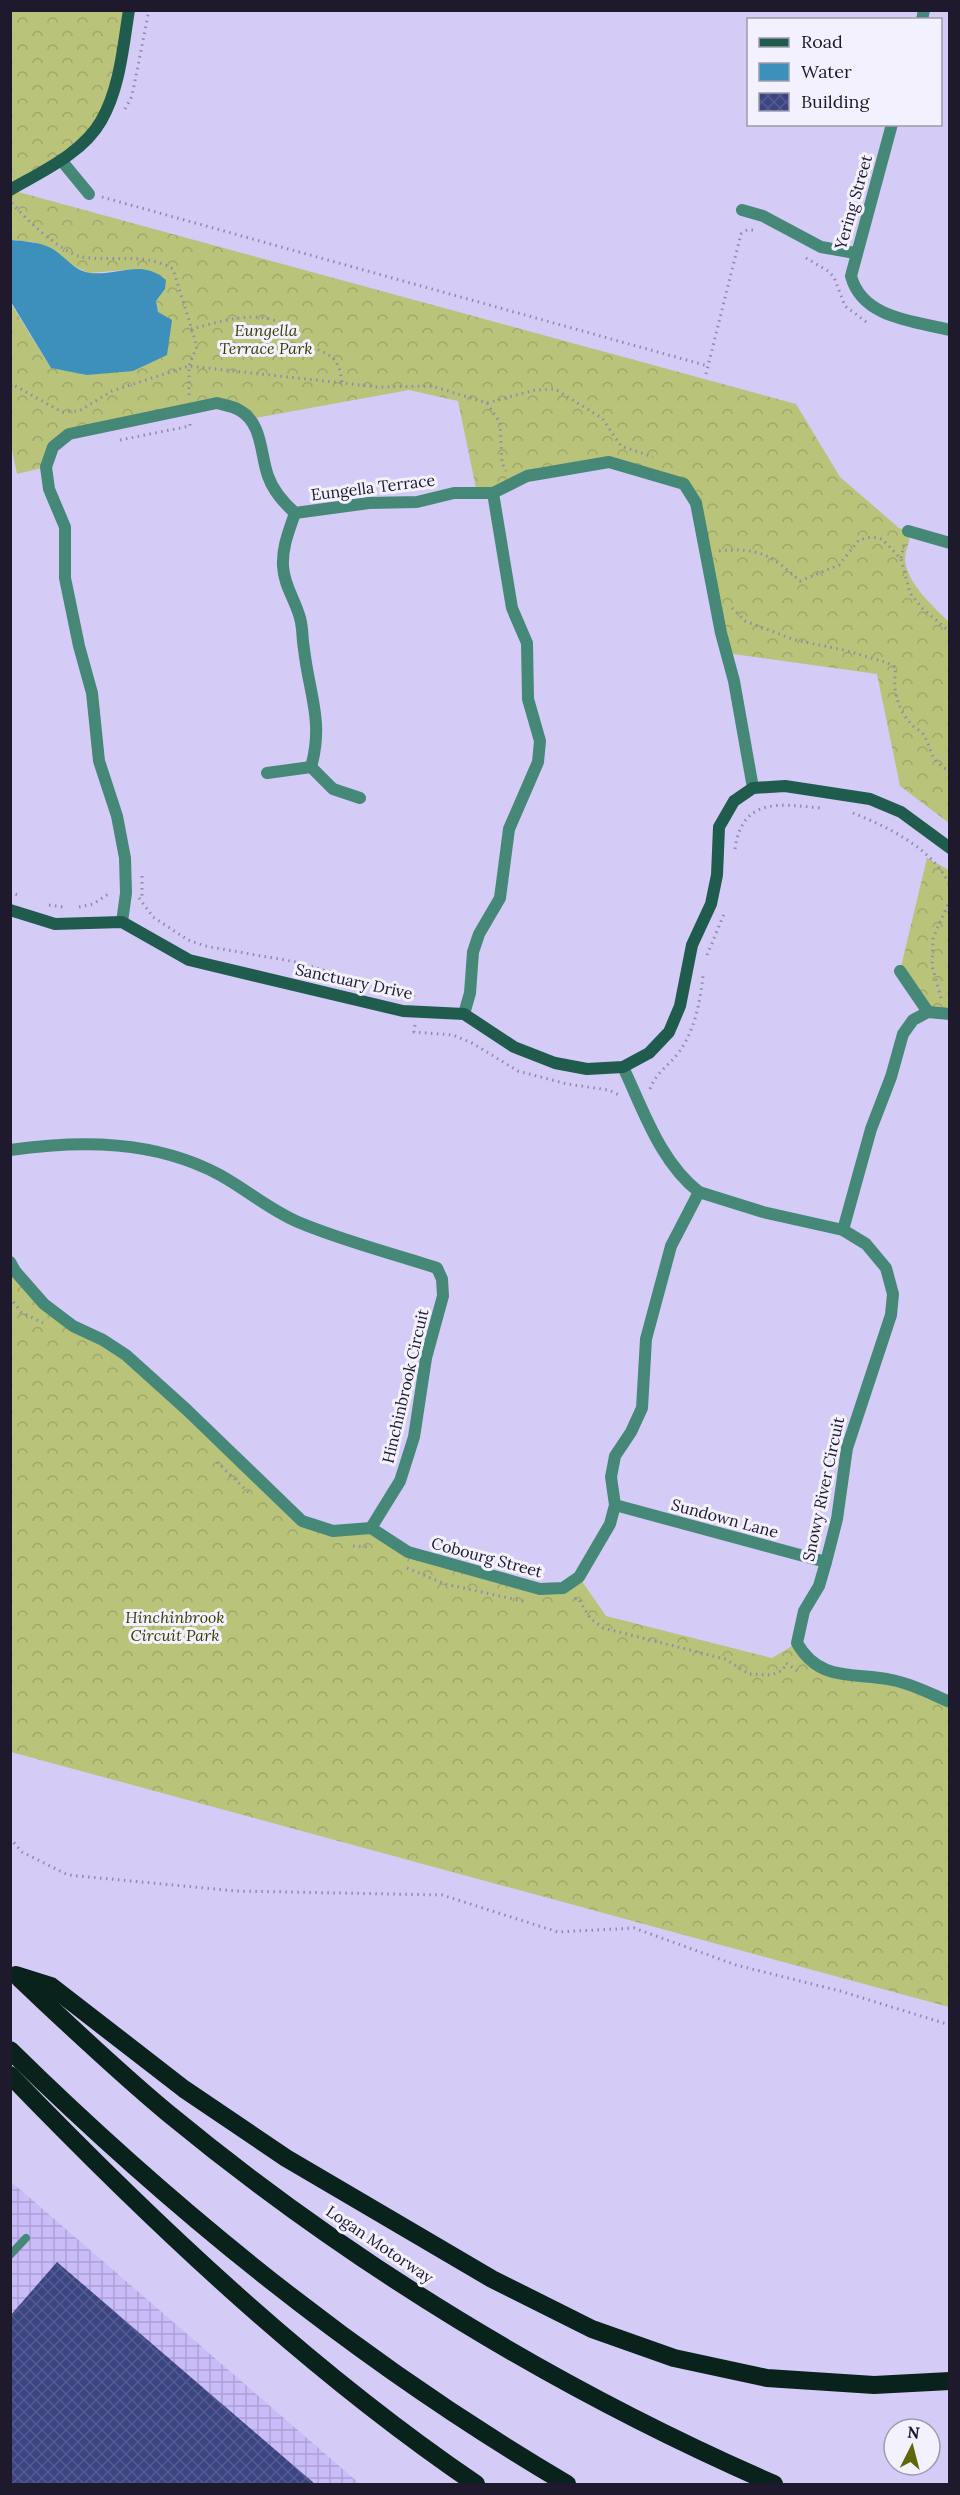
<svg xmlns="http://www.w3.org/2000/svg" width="960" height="2495" viewBox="0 0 960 2495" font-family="Lora,serif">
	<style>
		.industrial { fill: url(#industrial-grid) }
		.forest { fill: url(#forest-crowns) }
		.water { fill: #3e90bc }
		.building { fill: url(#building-cross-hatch) }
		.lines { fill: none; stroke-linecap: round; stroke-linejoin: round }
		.path { stroke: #928aad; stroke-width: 3; stroke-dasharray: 1.5 4.5; stroke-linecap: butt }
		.lane { stroke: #468877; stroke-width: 8 }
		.street { stroke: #468877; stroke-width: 12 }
		.secondary { stroke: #1f5c4e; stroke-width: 12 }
		.highway { stroke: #09221c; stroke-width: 18 }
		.labels { text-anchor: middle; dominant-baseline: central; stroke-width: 6; stroke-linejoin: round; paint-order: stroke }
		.street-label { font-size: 16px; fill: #1e192d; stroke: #f3f1fd }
		.park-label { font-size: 16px; font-style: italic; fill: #393e00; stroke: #f3f1fd }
	</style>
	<defs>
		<pattern id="industrial-grid" width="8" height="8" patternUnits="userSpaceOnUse" patternTransform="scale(1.5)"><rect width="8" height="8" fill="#cabbf9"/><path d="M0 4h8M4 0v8" fill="none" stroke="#ada0d6"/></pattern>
		<pattern id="forest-crowns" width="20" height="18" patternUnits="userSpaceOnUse" patternTransform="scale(1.5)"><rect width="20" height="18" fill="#b9c37a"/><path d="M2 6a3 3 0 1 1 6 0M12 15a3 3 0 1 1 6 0" fill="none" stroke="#9fa76a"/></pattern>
		<pattern id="building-cross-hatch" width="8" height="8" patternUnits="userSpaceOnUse" patternTransform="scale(1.5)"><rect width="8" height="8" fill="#3c4583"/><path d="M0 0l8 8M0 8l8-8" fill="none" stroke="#565c8f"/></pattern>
	</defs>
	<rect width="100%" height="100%" fill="#d5cbf7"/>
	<!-- industrial -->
	<path class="industrial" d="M10 2181 30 2198 360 2484H11Z"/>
	<!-- forest -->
	<g class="forest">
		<path d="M11 11H129L116 87 77 147 11 190 796 404 840 477 899 528 908 531C912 542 905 548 905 559 906 583 934 607 949 622V823L900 786 877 674 726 653 696 503 684 484 609 462 477 493 458 401 409 390 250 419 217 403 69 434 46 467 17 474 10 440V302L51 368 158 312 156 301 165 289 137 269 89 273 73 266 52 249 34 242 11 240Z"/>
		<path d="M927 858 949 870V1014L928 1012 900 971Z"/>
		<path d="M10 1262 44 1304 103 1340 302 1521 333 1531 371 1528 389 1541 540 1589 579 1577 606 1616 772 1658 797 1643 813 1664 892 1680 949 1702V2007L11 1752Z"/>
	</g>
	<!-- water -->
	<path class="water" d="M11 240C24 241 39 242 51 248 65 256 74 271 90 273 119 276 141 258 166 280L165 289 156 301 158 312 172 320 167 355 133 371 87 375 51 368 11 302Z"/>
	<!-- building -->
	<path class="building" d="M57 2262 315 2484H10V2316Z"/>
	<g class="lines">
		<!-- path -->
		<g class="path">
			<path d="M125 109 132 96 149 10"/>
			<path d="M102 197 708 366"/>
			<path d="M12 203C25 219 62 253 82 257 113 262 145 252 173 269L197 346 189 366V396"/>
			<path d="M806 258 828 271 834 277 845 306 869 324"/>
			<path d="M191 329C220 322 254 309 283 324 293 328 298 340 308 345 330 356 339 355 342 383"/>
			<path d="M706 374 741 234 747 230H753"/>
			<path d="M10 383 62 412 79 411 112 391 189 366 378 387 432 386 487 403 535 390 555 389 602 418 621 446 653 457"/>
			<path d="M487 403 500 423 502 463 506 471"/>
			<path d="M120 440 190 426V423"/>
			<path d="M719 551C759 547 771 555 800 581L839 565 859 540 871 537 882 539 901 559 910 593 922 608 950 632"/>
			<path d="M901 558 904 544"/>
			<path d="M732 608 745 621 795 640 844 650 888 663 896 668C892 688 897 709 912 725 915 728 920 730 923 734 933 749 928 761 950 771"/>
			<path d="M853 813C888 827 934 849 950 886"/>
			<path d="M735 849C742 797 780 804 820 808"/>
			<path d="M142 876V896"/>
			<path d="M10 892 20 896"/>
			<path d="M139 898 153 917 188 940 205 946 296 962 364 982 413 992 414 997"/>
			<path d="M49 905 63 907"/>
			<path d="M79 907 93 904 110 893"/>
			<path d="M707 955 724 914"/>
			<path d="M941 998 932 966 933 938 950 900"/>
			<path d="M415 1025 414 1032 453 1035 472 1043 518 1071 567 1084 609 1090 619 1095"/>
			<path d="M650 1089C656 1072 669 1066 679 1052 695 1030 700 1002 703 976"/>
			<path d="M10 1297 21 1312 43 1323"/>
			<path d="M217 1462 251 1495"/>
			<path d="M353 1546 371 1547"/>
			<path d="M407 1568 445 1584 527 1602"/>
			<path d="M575 1599 578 1598 590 1618 603 1628 725 1659 749 1674 772 1675 783 1670 786 1663 799 1672"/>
			<path d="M10 1838 22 1852 68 1875 236 1891 442 1895 558 1932 634 1928 736 1965 840 1991 950 2025"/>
		</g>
		<!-- lane -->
		<path class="lane" d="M10 2255 26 2238"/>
		<!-- street -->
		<g class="street">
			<path d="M922 20 924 10"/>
			<path d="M892 124 851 276C862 318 913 321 950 330"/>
			<path d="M61 160 89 194"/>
			<path d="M742 210 763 216 821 247 855 253"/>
			<path d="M295 513C289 531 282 547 283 566 284 586 295 599 300 618 303 628 302 639 304 649 309 694 324 721 311 767"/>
			<path d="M908 531 950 543"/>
			<path d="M267 773 311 767 333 789 360 798"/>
			<path d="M122 922 126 893 125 858 117 816 99 761 92 693 79 646 65 578V527L49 489 46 467 53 447 69 434 217 403C224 405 233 406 239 410 263 423 260 454 268 476 273 491 284 503 295 513L369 503 417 502 454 493H493L527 476 609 462 684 484 696 503 721 633 734 681 753 788"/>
			<path d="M900 971 928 1012"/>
			<path d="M464 1014 470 993 473 952 479 934 500 898 509 829 538 762 540 741 528 699 527 643 512 608 493 493"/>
			<path d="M10 1150C81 1140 155 1140 220 1175 247 1190 270 1210 298 1222 343 1241 391 1253 437 1268L442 1279 443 1296 426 1358 414 1437 400 1481 371 1528"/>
			<path d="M699 1192 763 1212 843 1230 866 1244 886 1268 893 1294 891 1315 847 1448 837 1519 826 1562 819 1586 804 1611 797 1643C820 1683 854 1672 892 1680 913 1684 931 1694 950 1702"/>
			<path d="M843 1230 871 1129 891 1077 903 1034 913 1020 928 1012 950 1014"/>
			<path d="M10 1262 15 1271 44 1304 73 1326 103 1340 126 1355 187 1410 302 1521 333 1531 371 1528"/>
			<path d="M615 1505 826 1562"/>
			<path d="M371 1528 408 1552 540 1589 563 1588 579 1577 610 1524 615 1505 611 1477 615 1456 631 1432 642 1408 646 1339 671 1246 699 1192C660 1162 643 1109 623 1067"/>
		</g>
		<!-- secondary -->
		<g class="secondary">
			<path d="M10 190C41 172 83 153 101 121 120 88 123 47 129 10"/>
			<path d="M10 910 55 924 122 922 189 960 403 1011 464 1014 514 1047 555 1063 587 1069 623 1067 649 1053 669 1032 680 1006 692 945 711 904 717 875 719 827 734 801 753 788 785 786 870 799 901 812 950 848"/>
		</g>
		<!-- highway -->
		<g class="highway">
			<path d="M16 1975 51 1986 184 2089 286 2158 492 2279 592 2329 674 2358 767 2378 874 2385 950 2381"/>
			<path d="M20 1979C69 2025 117 2071 169 2114 351 2264 558 2390 774 2484"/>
			<path d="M10 2050C179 2216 363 2364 567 2484"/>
			<path d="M10 2075C152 2222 307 2369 476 2484"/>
		</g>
	</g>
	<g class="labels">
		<!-- street labels -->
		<g class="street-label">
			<text transform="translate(853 202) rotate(-74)">Yering Street</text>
			<text transform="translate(373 487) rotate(-7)">Eungella Terrace</text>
			<text transform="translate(354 981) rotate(12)">Sanctuary Drive</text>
			<text transform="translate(405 1386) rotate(-77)">Hinchinbrook Circuit</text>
			<text transform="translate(823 1489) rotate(-78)">Snowy River Circuit</text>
			<text transform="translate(725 1518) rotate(15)">Sundown Lane</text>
			<text transform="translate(487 1557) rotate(15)">Cobourg Street</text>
			<text transform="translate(380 2244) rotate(34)">Logan Motorway</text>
		</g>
		<!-- park labels -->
		<g class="park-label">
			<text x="266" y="330">Eungella<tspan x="266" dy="18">Terrace Park</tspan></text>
			<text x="175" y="1617">Hinchinbrook<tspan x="175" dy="18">Circuit Park</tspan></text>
		</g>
	</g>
	<!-- border -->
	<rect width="960" height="2495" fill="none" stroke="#1e192d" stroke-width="24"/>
	<!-- legend -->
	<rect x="747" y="18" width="195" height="108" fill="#f3f1fd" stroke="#9e9baa" stroke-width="1.5"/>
	<rect x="759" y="38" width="30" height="9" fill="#1f5c4e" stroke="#9e9baa" stroke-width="1.5"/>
	<text x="801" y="48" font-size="18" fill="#1e192d">Road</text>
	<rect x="759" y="63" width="30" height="18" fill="#3e90bc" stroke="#9e9baa" stroke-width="1.5"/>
	<text x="801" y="78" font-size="18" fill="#1e192d">Water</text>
	<rect x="759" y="93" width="30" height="18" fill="url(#building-cross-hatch)" stroke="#9e9baa" stroke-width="1.5"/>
	<text x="801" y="108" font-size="18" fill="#1e192d">Building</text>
	<!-- north arrow -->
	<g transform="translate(912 2447) rotate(6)"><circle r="28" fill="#f3f1fd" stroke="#9e9baa" stroke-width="1.5"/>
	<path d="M0-4.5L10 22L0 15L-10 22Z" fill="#5f6709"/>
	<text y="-9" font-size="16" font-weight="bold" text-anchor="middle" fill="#1e192d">N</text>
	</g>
</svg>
